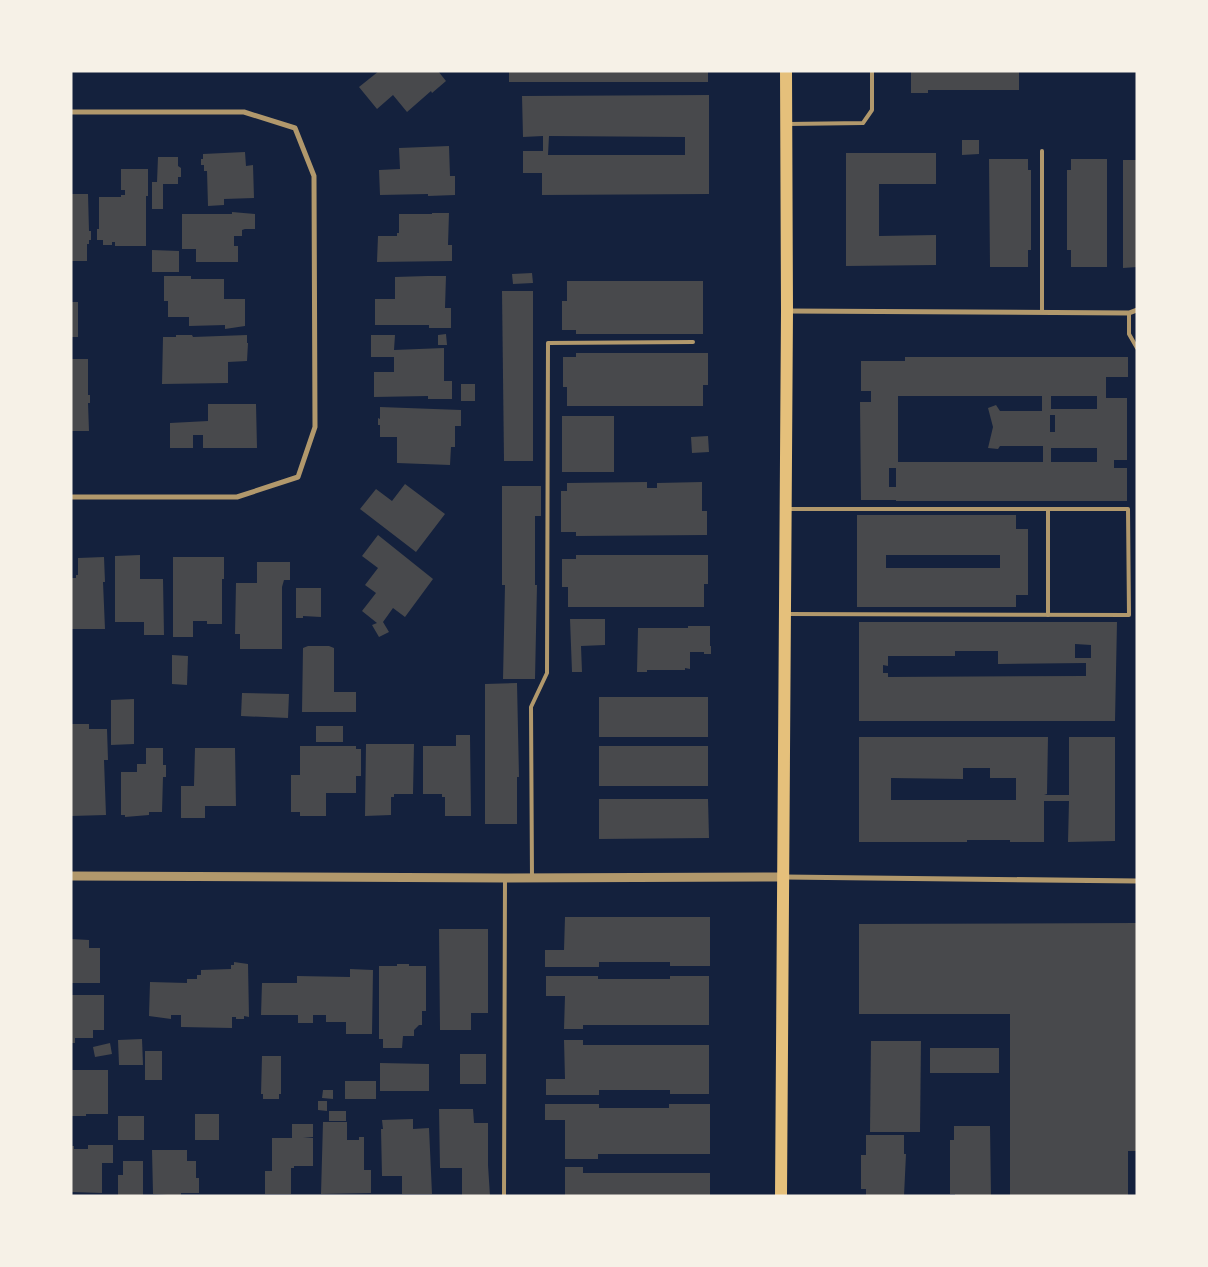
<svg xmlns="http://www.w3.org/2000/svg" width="1208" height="1267" viewBox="0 0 1208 1267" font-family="'Noto Sans',sans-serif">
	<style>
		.building { fill: #48494c; fill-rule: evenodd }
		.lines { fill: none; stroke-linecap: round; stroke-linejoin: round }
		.service { stroke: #b1986c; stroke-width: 4 }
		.minor { stroke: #b1986c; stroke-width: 5 }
		.tertiary { stroke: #b1986c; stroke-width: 9 }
		.primary { stroke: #e5c07b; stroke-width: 12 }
	</style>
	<rect width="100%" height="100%" fill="#14213d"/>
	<!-- building -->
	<g class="building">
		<path d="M379 71H438L446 81 432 93 431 91 407 112 393 95 377 109 359 87Z"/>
		<rect x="509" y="71" width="199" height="11"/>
		<path d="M911 71H1019V90H928V93H911Z"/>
		<path d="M709 95V194L542 195V173H523V151H543V136L523 137 522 96ZM549 136 685 137V155H548Z"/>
		<path d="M962 140H979V154L962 155Z"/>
		<path d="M449 146 450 176H455V195L428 196V194L380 195 379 170 400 169 399 148Z"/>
		<path d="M245 152 246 166 253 165 254 198 224 199V205L208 206 207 171H204V165H201V159H203V154Z"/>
		<path d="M846 153H936V184H879V236L936 235V265L846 266Z"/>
		<path d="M158 157H178V166L181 168V177H178V184H163V209H152V182H157Z"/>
		<path d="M989 159H1028V170H1031V250H1028V267H990Z"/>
		<path d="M1071 159H1107V267H1071V250H1067V170H1071Z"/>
		<path d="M1123 160H1137V267L1123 268Z"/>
		<path d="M121 169H148V196H146V246H115V242H112V245H103V240H97V229H99V197H121V195H125V190H121Z"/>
		<path d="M71 194H88L89 231H91V240H89V244H87V261H71Z"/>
		<path d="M232 212 255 214V229H245L242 230V236H234V246H238V262H196V249H182V214H232Z"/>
		<path d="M432 213H449L448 245H452V261L377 262 378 236H397V233H399V214H432Z"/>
		<path d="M152 250 179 251V272H152Z"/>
		<path d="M532 273 533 283 513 284 512 274Z"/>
		<path d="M164 276H191V279H224V299H245V326L225 329V325L189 326V317H168V301H164Z"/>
		<path d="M427 276H446L445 308H451V328H429V325H375V299H395V277Z"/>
		<path d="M567 281H703V334H576V330H562V301H567Z"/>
		<path d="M502 291H533V461H504Z"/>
		<rect x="71" y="302" width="7" height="35"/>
		<path d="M446 334 447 345H438V335Z"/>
		<path d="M176 335H192L193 337 247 335V343H248L247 361 228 362V383L162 384 163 337H176Z"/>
		<path d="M371 335H395L394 350 444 348V381H452V399H428V396L374 397V372H394V357H371Z"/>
		<path d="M576 353H708V385H703V406H567V387H563V357H576Z"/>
		<path d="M905 357H1128V377H1106V398H1127V460H1114V468H1127V501H896V500H861L860 402H871V391H861V361H905ZM898 396H1042V411H1000L996 405 988 408 993 427 988 448 998 449 1000 446H1043V462H898ZM1051 396H1097V409H1051ZM1050 415H1055V432H1050ZM1051 448H1097V462H1051ZM889 468H896V487H889Z"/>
		<path d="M71 359H88V395H90V403H88L89 431H71Z"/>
		<rect x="461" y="384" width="14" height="17"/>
		<path d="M208 404H256L257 448H203V435H193V448H170V423L208 421Z"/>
		<path d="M380 407 461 410V426H455V447H451L450 465 397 463V437H380V425H378V418L380 419Z"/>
		<rect x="562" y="416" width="52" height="56"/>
		<path d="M708 436 709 452 692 453 691 437Z"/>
		<path d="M647 482V488H657V483L702 482V511H707V535L576 536V532H561V491H567V483Z"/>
		<path d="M405 484 445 514 416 552 360 509 376 489 392 501Z"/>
		<path d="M502 486H541V516H535V585H537L535 679H503L505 585H502Z"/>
		<path d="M857 515H1016V529H1028V595H1016V607H857ZM886 555H1000V568H886Z"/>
		<path d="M378 535 433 579 405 617 393 608 383 622 389 632 379 637 372 625 377 623 362 611 376 593 365 585 378 568 362 556Z"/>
		<path d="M140 555V579H163L164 635H144V622H115V556Z"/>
		<path d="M576 555H708V584H704V607H568V587H562V559H576Z"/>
		<path d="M104 557 105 582H103L105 629H71V578H76V575H78V558Z"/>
		<path d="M173 557H224V579H222V624H207V621H193V637H173Z"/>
		<path d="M257 562H290V580H284L282 587V649H240V634H235L236 583H257Z"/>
		<path d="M296 588H321V617L303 616V618H296Z"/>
		<path d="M570 619H605V645L581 646 582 672H572Z"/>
		<path d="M859 622H1117L1115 721H859ZM1075 644 1091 645V658H1075ZM955 651H998V664L1086 663V676L888 677V673H883V665L888 666V656H955Z"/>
		<path d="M688 626H710V646H711V654H704V652H690V669L685 668V670H647V672H637L638 628H688Z"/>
		<path d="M308 646H329L334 648V692H356V712H302L303 648Z"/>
		<path d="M172 655 188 656 187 685 172 684Z"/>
		<path d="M517 683 519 777H517V824H485V684Z"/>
		<path d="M242 693 289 694 288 718 241 716Z"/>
		<rect x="599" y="697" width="109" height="40"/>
		<path d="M134 699V744L111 745V700Z"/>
		<path d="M71 724H89V729H107L108 760H104L106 815 71 816Z"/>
		<rect x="316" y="726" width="27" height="16"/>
		<path d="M456 735H470L471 816H445V797H442V794H423V746H456Z"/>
		<path d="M859 737H1048L1047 794 1044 795H1069V737H1115V841L1068 842 1069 801H1044V842H1010V840H967V842H859ZM963 768H990V778H1016V800H891V778L963 779Z"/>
		<path d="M366 744H414L413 794H394V797H391V815L365 816Z"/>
		<path d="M300 746H356V749H361V776H356V793H326V816H300V812H291V775H300Z"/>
		<rect x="599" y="746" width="109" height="40"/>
		<path d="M146 748H163V765H166V777H163L162 812H149V815L125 817V815H121V772H137V764H146Z"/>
		<path d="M195 748H235L236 806H205V818H181V786H194Z"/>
		<path d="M599 799H708L709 838 599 839Z"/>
		<path d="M565 917H710V966H670V962H599V967H545V950H564Z"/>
		<path d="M1137 923V1151H1128V1196H1010V1014H859V924Z"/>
		<path d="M439 929H488V1013H471V1030H440Z"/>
		<path d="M71 939 89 940V948H100V983H71Z"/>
		<path d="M234 962 248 964 249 1017 244 1016V1019H236V1017H232V1028L181 1027V1015H171V1019L149 1016 150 982 187 983V979H197V975H201V970L231 969V965H234Z"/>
		<path d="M397 964H409V966H426V1011H422V1025H419L414 1030V1036H403L402 1048H383V1039H379V966H397Z"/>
		<path d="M350 969 373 970 372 1034H346V1022H326V1015H313V1023H298V1015H261L262 983H297V976L350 977Z"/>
		<path d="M546 976H598V979H670V976H709V1025H583V1029H564L565 996H546Z"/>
		<path d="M71 995H104V1030H93V1038H75V1043H71Z"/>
		<path d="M142 1039 143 1065H119L118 1040Z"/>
		<path d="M564 1040H583V1045H709V1094H670V1090H599V1095H546V1079H565Z"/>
		<path d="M871 1041H921L920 1132H870Z"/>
		<path d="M110 1043 112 1054 95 1057 93 1047Z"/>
		<rect x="930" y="1048" width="69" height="25"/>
		<rect x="145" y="1051" width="17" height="29"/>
		<rect x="460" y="1054" width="26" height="30"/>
		<path d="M262 1056H281V1094H279V1099H263V1094H261Z"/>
		<path d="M380 1063 429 1064V1091H380Z"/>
		<path d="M71 1070H108V1114H86V1116H71Z"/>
		<rect x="345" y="1081" width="31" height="18"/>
		<path d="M323 1090H333V1099L322 1098Z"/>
		<path d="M318 1101H327V1111L318 1110Z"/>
		<path d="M545 1104H599V1108H669V1104H710V1154H598V1159H565V1120H545Z"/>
		<path d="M439 1109H473L474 1123H488V1165L490 1196H462V1168H440Z"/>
		<rect x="329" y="1111" width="17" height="10"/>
		<rect x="195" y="1114" width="24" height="26"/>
		<rect x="118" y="1116" width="26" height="24"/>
		<path d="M413 1119V1129L429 1128 432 1194H402V1176H382L381 1129H383L382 1120Z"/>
		<path d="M323 1122H347V1140H359V1137H364V1170H371V1193L321 1194Z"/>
		<path d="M292 1124H313V1137L303 1138H313V1166H294V1168H291V1194H265V1171H272V1138H292Z"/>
		<path d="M954 1126H990L991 1196H955V1194H950V1140H954Z"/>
		<path d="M866 1135H904V1154H906L904 1196H866V1189H861V1155H866Z"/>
		<path d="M88 1145H113V1163H102V1193L71 1192V1146H74V1149H88Z"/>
		<path d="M152 1150H187V1161H196V1178H199V1193H181V1196L153 1194Z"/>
		<path d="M123 1161H143V1196H118V1175H123Z"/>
		<path d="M565 1167H583V1173H710V1196H565Z"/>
	</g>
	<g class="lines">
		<!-- service -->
		<g class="service">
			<path d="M788 124 863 123 872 110V71"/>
			<path d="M1042 151V312"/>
			<path d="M1129 313V334L1137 348"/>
			<path d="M1048 509V615"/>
			<path d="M787 614 1129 615 1128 509H788"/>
			<path d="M532 878 531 707 547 673 548 343 693 342"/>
			<path d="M504 1196 505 878"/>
		</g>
		<!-- minor -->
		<g class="minor">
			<path d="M71 112H244L295 128 314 176 315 427 298 477 237 497H71"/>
			<path d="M788 311 1129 313 1137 310"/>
			<path d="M785 877 1137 881"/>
		</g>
		<!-- tertiary -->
		<path class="tertiary" d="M71 876 505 878 783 877"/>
		<!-- primary -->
		<path class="primary" d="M781 1196 787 311 786 71"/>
	</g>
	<!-- border -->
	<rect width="1208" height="1267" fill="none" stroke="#f6f1e7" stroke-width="145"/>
</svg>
